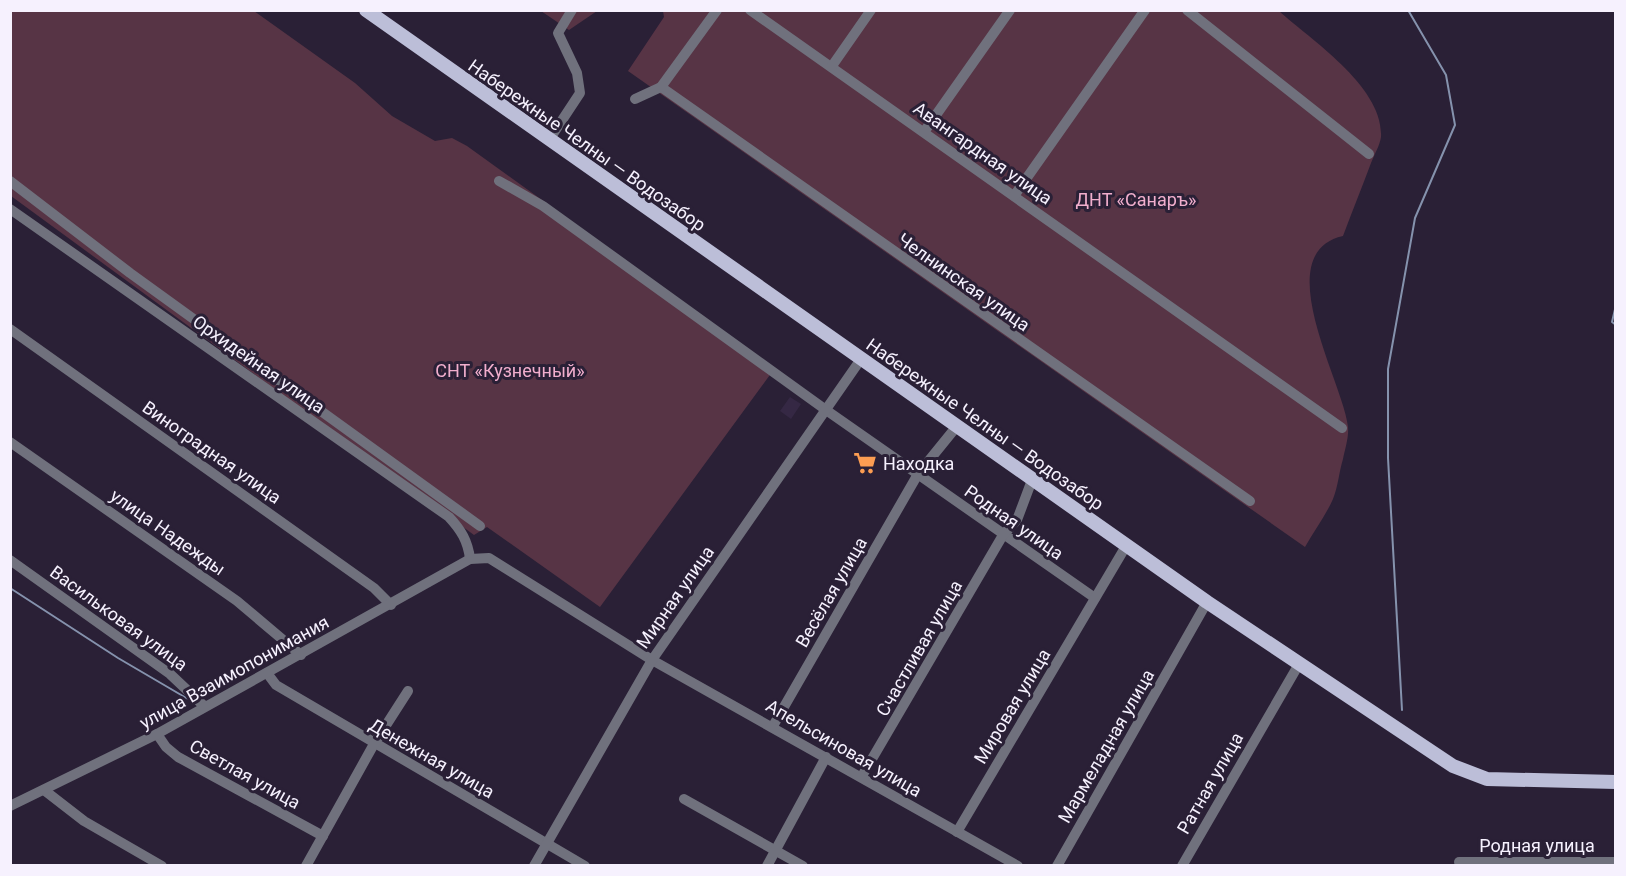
<svg xmlns="http://www.w3.org/2000/svg" width="1626" height="876" viewBox="0 0 1626 876" font-family="Roboto,sans-serif">
	<style>
		.built { fill: #352844 }
		.green { fill: #573445 }
		.lines { fill: none; stroke-linecap: round; stroke-linejoin: round }
		.stream { stroke: #8592ad; stroke-width: 2 }
		.minor { stroke: #70717d; stroke-width: 10 }
		.major { stroke: #bcbed8; stroke-width: 14 }
		.labels { text-anchor: middle; dominant-baseline: central; stroke-width: 6; stroke-linejoin: round; paint-order: stroke }
		.street-label { font-size: 18px; fill: #f6f1fe; stroke: #2a2036 }
		.park-label { font-size: 18px; fill: #f1aecd; stroke: #2a2036 }
		.poi-label { font-size: 18px; fill: #f6f1fe; stroke: #2a2036; text-anchor: start }
	</style>
	<rect width="100%" height="100%" fill="#2a2036"/>
	<!-- built -->
	<path class="built" d="M790 397 801 404 791 419 780 411Z"/>
	<!-- green -->
	<g class="green">
		<path d="M11 11H254L355 83 392 116 435 141 452 138 467 146 775 368 600 607 487 527 474 535 11 196Z"/>
		<path d="M541 11H597L569 30Z"/>
		<path d="M663 11H1279C1311 40 1384 87 1381 137 1380 145 1374 155 1371 163 1362 187 1352 212 1343 236 1267 253 1344 384 1348 427 1349 437 1345 449 1343 459 1339 472 1338 487 1333 499 1326 515 1314 531 1305 547L628 71 664 17Z"/>
	</g>
	<g class="lines">
		<!-- stream -->
		<g class="stream">
			<path d="M1616 305 1612 322 1616 325"/>
			<path d="M10 588 118 658 188 699"/>
			<path d="M1402 710 1388 458V369L1415 218 1455 125 1446 75 1408 10"/>
		</g>
		<!-- minor -->
		<g class="minor">
			<path d="M750 10 1342 428"/>
			<path d="M1187 10 1369 154"/>
			<path d="M832 66 871 10"/>
			<path d="M661 87 1250 501"/>
			<path d="M635 99 661 87 717 10"/>
			<path d="M924 132 1010 10"/>
			<path d="M549 140 580 93 577 73 558 33 572 10"/>
			<path d="M10 181 130 273 480 526"/>
			<path d="M499 181 543 206 826 410 1095 598"/>
			<path d="M1014 196 1145 10"/>
			<path d="M10 209 449 517C461 530 468 541 470 559"/>
			<path d="M10 329 374 588 391 605"/>
			<path d="M10 442 237 601 301 655"/>
			<path d="M10 560 170 674 204 706"/>
			<path d="M267 673 276 685 585 866"/>
			<path d="M773 726 918 474 957 426"/>
			<path d="M157 734 166 747 178 757 323 836"/>
			<path d="M862 776 1003 535 1017 520 1032 480"/>
			<path d="M44 790 84 821 162 866"/>
			<path d="M684 799 803 866"/>
			<path d="M10 806 157 734 470 559 489 558 652 660 1018 866"/>
			<path d="M957 832 1126 546"/>
			<path d="M1459 862H1616"/>
			<path d="M306 866 374 744 408 691"/>
			<path d="M534 866 652 660 861 359"/>
			<path d="M767 866 826 757"/>
			<path d="M1057 866 1207 602"/>
			<path d="M1182 866 1299 664"/>
		</g>
		<!-- major -->
		<path class="major" d="M366 10 1207 602 1453 766 1487 779 1616 782"/>
	</g>
	<!-- icons -->
	<defs>
		<g id="supermarket-bare" transform="scale(1.8)"><path d="M-6-5.5h2.5l.6 2H6L4.5 2H-2.5L-4.4-4H-6ZM-1.5 3.2a1.3 1.3 0 1 0 .1 0ZM3 3.2a1.3 1.3 0 1 0 .1 0Z" fill="#fc9d52" stroke="#2a2036" stroke-width="2.5" paint-order="stroke"/></g>
	</defs>
	<g fill-rule="evenodd">
		<use href="#supermarket-bare" x="865" y="463"/>
	</g>
	<g class="labels">
		<!-- street labels -->
		<g class="street-label">
			<text transform="translate(587 145) rotate(35)">Набережные Челны — Водозабор</text>
			<text transform="translate(983 153) rotate(35)">Авангардная улица</text>
			<text transform="translate(964 282) rotate(35)">Челнинская улица</text>
			<text transform="translate(259 364) rotate(35)">Орхидейная улица</text>
			<text transform="translate(985 424) rotate(35)">Набережные Челны — Водозабор</text>
			<text transform="translate(212 452) rotate(35)">Виноградная улица</text>
			<text transform="translate(1014 522) rotate(35)">Родная улица</text>
			<text transform="translate(168 532) rotate(35)">улица Надежды</text>
			<text transform="translate(831 592) rotate(-60)">Весёлая улица</text>
			<text transform="translate(675 597) rotate(-55)">Мирная улица</text>
			<text transform="translate(119 618) rotate(36)">Васильковая улица</text>
			<text transform="translate(919 648) rotate(-60)">Счастливая улица</text>
			<text transform="translate(234 672) rotate(-29)">улица Взаимопонимания</text>
			<text transform="translate(1012 706) rotate(-59)">Мировая улица</text>
			<text transform="translate(1106 746) rotate(-60)">Мармеладная улица</text>
			<text transform="translate(844 748) rotate(30)">Апельсиновая улица</text>
			<text transform="translate(432 758) rotate(30)">Денежная улица</text>
			<text transform="translate(245 774) rotate(29)">Светлая улица</text>
			<text transform="translate(1210 783) rotate(-60)">Ратная улица</text>
			<text x="1537" y="845">Родная улица</text>
		</g>
		<!-- park labels -->
		<g class="park-label">
			<text x="1136" y="199">ДНТ «Санаръ»</text>
			<text x="510" y="370">СНТ «Кузнечный»</text>
		</g>
		<!-- poi labels -->
		<g class="poi-label">
			<text x="883" y="463">Находка</text>
		</g>
	</g>
	<!-- border -->
	<rect width="1626" height="876" fill="none" stroke="#f6f1fe" stroke-width="24"/>
</svg>
